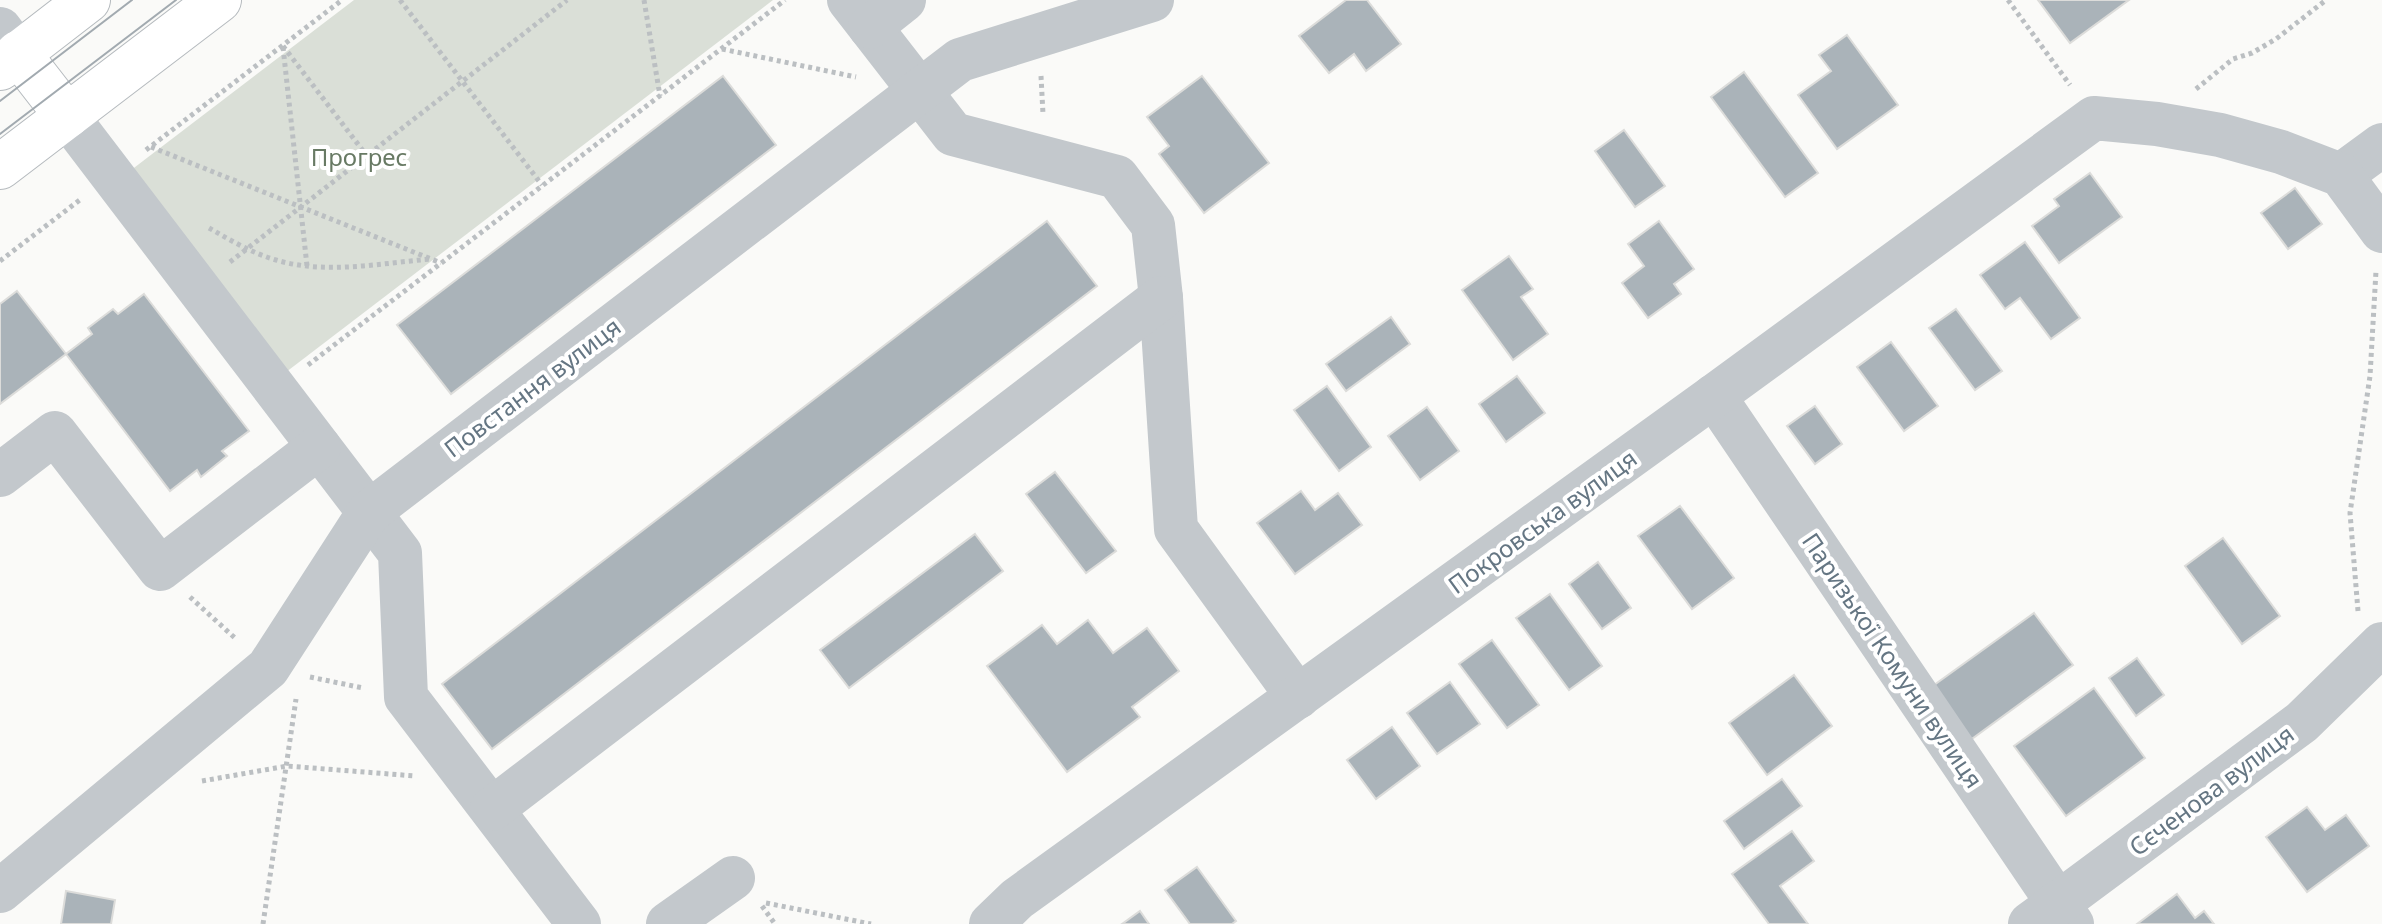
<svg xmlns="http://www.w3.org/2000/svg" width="2382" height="924" viewBox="0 0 2382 924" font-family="'Noto Sans',sans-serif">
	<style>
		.green { fill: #dadfd7 }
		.building { fill: #aab3b9; stroke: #dcdcda; stroke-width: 2 }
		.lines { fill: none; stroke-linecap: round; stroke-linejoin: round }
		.major-casing { stroke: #b5babe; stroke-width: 46 }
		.path { stroke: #bbbfc2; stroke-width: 5; stroke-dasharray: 4 4; stroke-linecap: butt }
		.minor { stroke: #c3c8cc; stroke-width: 44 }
		.major { stroke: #fff; stroke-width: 44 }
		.tram { stroke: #a2aab0; stroke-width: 2 }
		.labels { text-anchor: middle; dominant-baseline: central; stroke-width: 8; stroke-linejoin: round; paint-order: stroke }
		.park-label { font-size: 24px; fill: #687a64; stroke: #fff }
		.street-label { font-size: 24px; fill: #657683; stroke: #fff }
	</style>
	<rect width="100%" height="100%" fill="#fafaf8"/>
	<!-- green -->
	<path class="green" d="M354 0H773L277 379 122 177Z"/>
	<!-- building -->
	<g class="building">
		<path d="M1346 0H1367L1401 44 1366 71 1354 54 1329 73 1299 36Z"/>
		<path d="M2038 0H2129L2070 43Z"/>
		<path d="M1847 35 1898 105 1837 149 1798 95 1831 71 1819 55Z"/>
		<path d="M1744 72 1818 173 1785 197 1711 97Z"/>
		<path d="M723 76 776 145 451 394 397 325Z"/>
		<path d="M1202 76 1269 163 1204 213 1159 154 1169 146 1147 117Z"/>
		<path d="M1624 130 1665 186 1635 207 1595 151Z"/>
		<path d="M2090 173 2122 217 2059 263 2032 226 2059 206 2054 199Z"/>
		<path d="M2295 188 2322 224 2288 249 2261 213Z"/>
		<path d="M1047 221 1097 286 492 749 442 684Z"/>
		<path d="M1659 221 1694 269 1674 284 1681 294 1648 318 1622 283 1644 266 1628 244Z"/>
		<path d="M2025 242 2080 318 2051 339 2020 298 2005 309 1980 275Z"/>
		<path d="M1509 256 1533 289 1521 297 1548 334 1513 360 1462 290Z"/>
		<path d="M17 291 66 354 0 404V304Z"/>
		<path d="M144 294 249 431 222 451 227 456 201 477 197 470 170 491 66 354 92 334 88 328 113 309 118 314Z"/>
		<path d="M1956 309 2002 371 1975 390 1929 328Z"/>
		<path d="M1391 317 1410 344 1346 391 1326 364Z"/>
		<path d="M1891 342 1938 406 1904 431 1857 367Z"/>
		<path d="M1517 376 1545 413 1506 442 1479 404Z"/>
		<path d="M1327 386 1371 447 1339 471 1294 410Z"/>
		<path d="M1815 406 1842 444 1815 464 1787 426Z"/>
		<path d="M1427 407 1459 451 1420 480 1388 436Z"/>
		<path d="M1055 472 1116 551 1086 573 1026 494Z"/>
		<path d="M1301 491 1315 510 1338 493 1362 525 1295 574 1257 523Z"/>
		<path d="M1680 506 1734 578 1692 609 1638 536Z"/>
		<path d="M975 534 1003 571 849 688 820 650Z"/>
		<path d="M2223 538 2280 616 2242 644 2185 566Z"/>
		<path d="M1598 562 1631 608 1602 629 1569 584Z"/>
		<path d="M1550 594 1602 666 1569 690 1516 618Z"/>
		<path d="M2034 613 2073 665 1969 741 1930 688Z"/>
		<path d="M1088 620 1113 653 1147 628 1179 671 1132 707 1140 717 1067 772 987 666 1042 625 1057 644Z"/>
		<path d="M1492 640 1539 705 1507 728 1459 664Z"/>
		<path d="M2137 658 2164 695 2136 716 2109 678Z"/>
		<path d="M1794 675 1832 726 1767 775 1729 723Z"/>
		<path d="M1450 682 1480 724 1437 754 1407 713Z"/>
		<path d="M2094 688 2145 758 2066 816 2014 746Z"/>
		<path d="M1392 727 1420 766 1376 799 1347 760Z"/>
		<path d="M1782 779 1802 806 1744 849 1724 821Z"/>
		<path d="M2307 807 2325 830 2346 815 2369 846 2307 892 2266 837Z"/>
		<path d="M1792 831 1814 861 1780 886 1808 924H1769L1732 874Z"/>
		<path d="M1197 867 1236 921 1232 924H1190L1165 890Z"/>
		<path d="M66 891 115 900 111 924H61Z"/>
		<path d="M2177 894 2195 918 2204 911 2214 924H2137Z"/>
		<path d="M1140 911 1149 924H1122Z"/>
	</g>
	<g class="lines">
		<!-- major casing -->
		<g class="major-casing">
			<g id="major">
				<path d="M18 53 67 116"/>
				<path d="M0 68 88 0"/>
				<path d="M0 167 219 0"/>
			</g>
		</g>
		<!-- path -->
		<g class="path">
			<path d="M400 0 542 185"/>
			<path d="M644 0 660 96"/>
			<path d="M2008 0 2070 85"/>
			<path d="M283 46 367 156"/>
			<path d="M283 47 307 266"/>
			<path d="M722 49 856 77"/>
			<path d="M1041 76 1043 114"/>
			<path d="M2196 89 2233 59 2252 53 2276 39 2326 0"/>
			<path d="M151 147 441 263"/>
			<path d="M146 150 342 0"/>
			<path d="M209 228C230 240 252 253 276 260 326 275 381 263 431 259"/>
			<path d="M0 261 81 199"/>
			<path d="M230 262 567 0"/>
			<path d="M308 365 785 0"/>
			<path d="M190 597 236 639"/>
			<path d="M2358 611 2350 513 2370 376 2376 271"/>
			<path d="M310 677 363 688"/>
			<path d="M202 781 287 766 415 776"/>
			<path d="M766 903 871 924"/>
			<path d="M762 906 775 924"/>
			<path d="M263 924 296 699"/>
		</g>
		<!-- minor -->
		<g class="minor">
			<path d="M849 0 953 134 1117 177 1153 225 1161 298 1176 529 1298 697"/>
			<path d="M870 27 904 0"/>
			<path d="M0 29 18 53"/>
			<path d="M67 116 400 553 406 697 579 924"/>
			<path d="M2341 175 2382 145"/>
			<path d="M1714 396 2072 924"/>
			<path d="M0 475 55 433 160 569 319 447"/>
			<path d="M492 809 1161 298"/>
			<path d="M0 891 268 668 369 512 960 60 1152 0"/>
			<path d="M668 924 733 878"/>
			<path d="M991 924 1017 899 1714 396 2094 118 2157 124 2220 135 2281 152 2341 175 2382 231"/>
			<path d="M2030 924 2302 722 2382 644"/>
		</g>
		<!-- major -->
		<use href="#major" class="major"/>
		<!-- tram -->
		<g class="tram">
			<path d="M0 101 132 0"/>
			<path d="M0 134 176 0"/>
		</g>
	</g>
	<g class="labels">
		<!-- park labels -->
		<g class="park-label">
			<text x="359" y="156">Прогрес</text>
		</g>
		<!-- street labels -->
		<g class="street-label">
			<text transform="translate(532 387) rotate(-37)">Повстання вулиця</text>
			<text transform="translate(1542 521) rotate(-36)">Покровська вулиця</text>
			<text transform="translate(1893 660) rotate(56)">Паризької Комуни вулиця</text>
			<text transform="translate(2211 790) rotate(-37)">Сєченова вулиця</text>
		</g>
	</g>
</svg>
